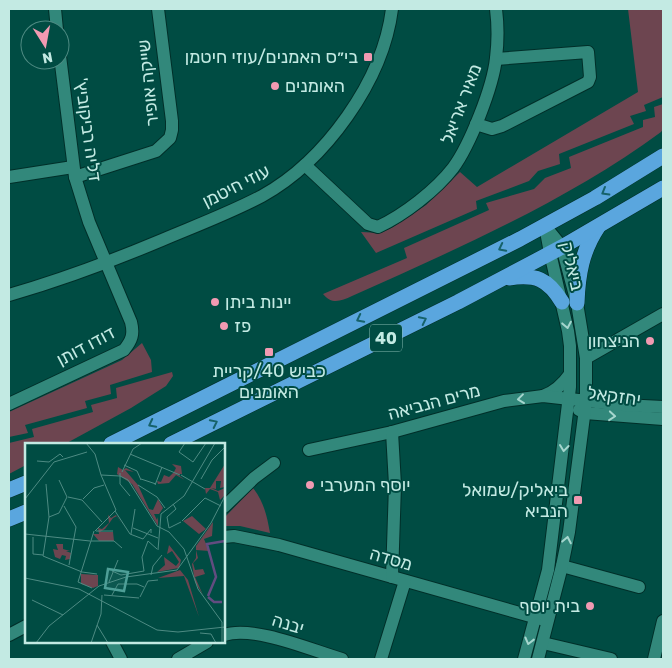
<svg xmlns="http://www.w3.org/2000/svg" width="672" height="668" viewBox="0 0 672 668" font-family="Rubik,Heebo,sans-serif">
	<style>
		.green { fill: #6d4550 }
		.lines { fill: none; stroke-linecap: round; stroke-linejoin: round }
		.minor-casing { stroke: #002f29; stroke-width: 14 }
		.highway-casing { stroke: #002f29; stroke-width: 16 }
		.minor { stroke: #32887b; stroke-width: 12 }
		.highway { stroke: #5aa6de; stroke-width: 15 }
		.oneway { stroke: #16626a }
		.oneway2 { stroke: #a6d6ce }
		.poi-dot { fill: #f19ab2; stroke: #004c43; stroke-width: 2 }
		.labels { text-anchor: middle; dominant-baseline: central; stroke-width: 4; stroke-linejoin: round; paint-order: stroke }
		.shield { fill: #004c43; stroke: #88bbb3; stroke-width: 1 }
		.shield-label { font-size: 16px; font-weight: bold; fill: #c3eae3 }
		.poi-label { font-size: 18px; fill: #c3eae3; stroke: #004c43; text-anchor: end }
		.street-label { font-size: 18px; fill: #c3eae3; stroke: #004c43 }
		.inset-river { fill: none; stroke: #624c80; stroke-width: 2.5 }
		.inset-road { fill: none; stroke: #4e8b83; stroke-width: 1 }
		.view { fill: #4e9f97; fill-opacity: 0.15; stroke: #4e9f97; stroke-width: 2.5 }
		.inset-edge { fill: none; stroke: #c3eae3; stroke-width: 2.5 }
	</style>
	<rect width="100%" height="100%" fill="#004c43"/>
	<!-- green -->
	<g class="green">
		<path d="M628 9H663V97L644 105 646 111 630 116 634 124 559 154 560 164 538 171 529 181 476 201 477 209 376 253 361 232 381 233 393 227 426 205 460 172 477 187 638 92Z"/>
		<path d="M663 104V129L661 132C567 201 459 248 352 296 341 301 332 305 323 294L407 258 404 248 489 210 486 203 534 189 545 178 571 168 569 157 643 127V120L655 117 654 107Z"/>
		<path d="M142 343 151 360 152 372 110 385 111 394 85 401 87 408 25 425 28 433 9 437V412L122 360Z"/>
		<path d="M172 372 173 376 166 386 131 408 65 444H26V465L9 474V443L34 437 32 429 93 412 91 405 117 398 116 388Z"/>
		<path d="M253 488C264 502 267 516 270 533L240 526H224V518Z"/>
	</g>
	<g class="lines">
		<!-- minor casing -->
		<g class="minor-casing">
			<g id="minor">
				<path d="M55 9 57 30"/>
				<path d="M476 124 492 129 502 126 588 82 590 77 588 52 496 59"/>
				<path d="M305 165 368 224 378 227C404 215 436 190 453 168 470 145 493 87 496 58 498 42 498 25 496 9"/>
				<path d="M9 177 73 167"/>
				<path d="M75 177 156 151 170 138 172 130V121L158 9"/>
				<path d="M9 295C61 280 112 261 162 240 195 226 230 213 262 196 325 161 383 81 392 9"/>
				<path d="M586 358 663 314"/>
				<path d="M543 396C555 392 563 384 570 374"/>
				<path d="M9 404 124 350C132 340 134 334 131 322L89 222 75 177 60 56"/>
				<path d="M579 410 585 413 663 419"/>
				<path d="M309 450 392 432 504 401 543 396 623 405 663 407"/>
				<path d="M224 507 254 478 274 463"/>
				<path d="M224 537 234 536 279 545 541 619"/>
				<path d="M562 566 639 587"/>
				<path d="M392 577 395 485 392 432"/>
				<path d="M9 635 26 626"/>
				<path d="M224 635C253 625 311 650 342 659"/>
				<path d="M112 642 121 659"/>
				<path d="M543 643 611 659"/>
				<path d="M178 659 207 642"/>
				<path d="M381 659 405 581"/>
				<path d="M524 659 548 570 570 387V346L568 331 550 253 545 226"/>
				<path d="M538 659 562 566 569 532 586 401V358L577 303 562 247 545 226"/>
				<path d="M654 659 663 621"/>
			</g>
		</g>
		<!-- highway casing -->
		<g class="highway-casing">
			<g id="highway">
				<path d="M509 278C536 274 548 279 562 302"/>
				<path d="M577 303C578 275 582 251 598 227"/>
				<path d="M111 444 520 239 595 198 663 156"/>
				<path d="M171 444 458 302 562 247 663 188"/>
				<path d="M9 490 26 483"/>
				<path d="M9 519 26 512"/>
			</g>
		</g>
		<!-- minor -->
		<use href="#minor" class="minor"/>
		<!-- highway -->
		<use href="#highway" class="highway"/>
	</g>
	<!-- one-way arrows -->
	<defs><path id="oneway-chevron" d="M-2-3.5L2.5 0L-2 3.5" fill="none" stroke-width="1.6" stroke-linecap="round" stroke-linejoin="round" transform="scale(1.25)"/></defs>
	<g class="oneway">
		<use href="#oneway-chevron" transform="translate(605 192) rotate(150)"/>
		<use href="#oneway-chevron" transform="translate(502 248) rotate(153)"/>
		<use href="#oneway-chevron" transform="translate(360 319) rotate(153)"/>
		<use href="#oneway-chevron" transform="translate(423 320) rotate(-26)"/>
		<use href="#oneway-chevron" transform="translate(214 423) rotate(-26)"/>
		<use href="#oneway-chevron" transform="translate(152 424) rotate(153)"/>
	</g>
	<g class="oneway2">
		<use href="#oneway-chevron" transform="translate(567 325) rotate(79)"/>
		<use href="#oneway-chevron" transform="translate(521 399) rotate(173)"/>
		<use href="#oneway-chevron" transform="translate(612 416) rotate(5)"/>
		<use href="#oneway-chevron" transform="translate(564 448) rotate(97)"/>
		<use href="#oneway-chevron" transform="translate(567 540) rotate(-79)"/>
		<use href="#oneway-chevron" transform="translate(529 641) rotate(104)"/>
	</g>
	<!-- markers -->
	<g class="poi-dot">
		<rect x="363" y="52" width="10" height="10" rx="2.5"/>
		<circle cx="275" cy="86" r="5"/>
		<circle cx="215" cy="302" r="5"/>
		<circle cx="224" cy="326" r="5"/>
		<circle cx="650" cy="341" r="5"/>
		<rect x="264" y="347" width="10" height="10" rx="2.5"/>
		<circle cx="310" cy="485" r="5"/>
		<rect x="573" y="495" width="10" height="10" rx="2.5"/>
		<circle cx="590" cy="606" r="5"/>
	</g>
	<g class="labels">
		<!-- shield labels -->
		<rect class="shield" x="370" y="324.5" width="32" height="27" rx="4"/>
		<g class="shield-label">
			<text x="386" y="338">40</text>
		</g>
		<!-- poi labels -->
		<g class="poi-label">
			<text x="358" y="57">בי״ס האמנים/עוזי חיטמן</text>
			<text x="285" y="86" text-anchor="start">האומנים</text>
			<text x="225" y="302" text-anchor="start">יינות ביתן</text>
			<text x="234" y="326" text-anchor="start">פז</text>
			<text x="640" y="341">הניצחון</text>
			<text x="269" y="371" text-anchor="middle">כביש 40/קריית<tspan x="269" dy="21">האומנים</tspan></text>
			<text x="320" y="485" text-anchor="start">יוסף המערבי</text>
			<text x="568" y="490">ביאליק/שמואל<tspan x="568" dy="21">הנביא</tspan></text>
			<text x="580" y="606">בית יוסף</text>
		</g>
		<!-- street labels -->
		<g class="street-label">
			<text transform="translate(148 83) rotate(-96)">שייקה אופיר</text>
			<text transform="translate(461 104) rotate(-69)">מאיר אריאל</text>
			<text transform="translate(88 130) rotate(82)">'דליה רביקוביץ</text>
			<text transform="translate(236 186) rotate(-27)">עוזי חיטמן</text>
			<text transform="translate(572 266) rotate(77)">ביאליק</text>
			<text transform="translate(86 346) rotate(-28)">דודו דותן</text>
			<text transform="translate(614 396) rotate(8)">יחזקאל</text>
			<text transform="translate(434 402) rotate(-15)">מרים הנביאה</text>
			<text transform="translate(391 559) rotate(16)">מסדה</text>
			<text transform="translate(288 624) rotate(17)">יבנה</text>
		</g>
	</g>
	<!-- overview -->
	<g transform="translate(25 443)">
		<rect width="200" height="200" fill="#004c43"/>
		<path d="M147 21 156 23 157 31H152L160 37 151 32 144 40 133 41 132 38 136 39 139 32 144 34 149 29 151 25ZM200 21V44L195 45 196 38H191V46L186 45 193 48 200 45V52L195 57 193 49 185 46 181 51 180 45H185ZM93 24 98 27 101 25 109 29 100 27 113 42 124 66 128 67 133 56 138 65 134 71H129L132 77 133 74V83L107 41 92 31ZM83 72 86 75 91 72 97 81 92 73 88 75 80 86 75 89H88L89 98H74L68 91H74L73 85 77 86 84 80ZM167 73 181 86 174 91 158 78ZM188 79 187 93 179 96 184 108 171 107 173 115 168 120 170 127 178 126 180 131 170 134 178 152 170 139 167 121 171 115V103ZM31 101H38V106L45 108H41L46 110 45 116 40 117 41 113 37 112 35 116 30 114 28 106 33 107ZM144 102 156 117 154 125 132 129 140 122 139 114 151 123 154 119 147 108 142 111ZM155 127 163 137 174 174 159 133 133 135ZM56 131 73 132V143L68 145 56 141Z" fill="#6d4550"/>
		<path class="inset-river" d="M183 153 191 134 182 101 200 98M183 154 189 159H197"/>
		<path class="inset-road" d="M61 0 70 11 76 32M160 0 154 9 168 19 181 0M105 11 155 32M12 18 24 19 35 11 38 14M99 22 112 28 116 37M97 29 108 6 117 0M95 30V41L105 53M76 32 95 33 103 37 132 83 144 89 159 106 173 146 197 179V200M156 32 180 46M116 36 131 41M176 36 187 17 200 4M21 41 24 74 18 113 57 129M113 42 132 54 140 65M130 42 137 24M43 54 57 57 77 79M180 55 196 63M0 56 29 19 62 9M58 56 69 45 79 42M148 61 151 66 142 74 144 85 156 79M39 63 51 84 44 122M90 68 105 91 118 96 126 86V90M24 74 34 70 42 54 34 37M157 78 180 55M108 85 133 95M70 88 91 67 76 32M71 88H88M0 91 65 98M106 91 110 66M8 94V111L18 112M66 98H89L97 105M133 107 136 71 159 53 190 0M87 128 96 132 119 128 117 114 123 98 132 106M57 129 72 131M126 132 128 123 137 112M0 135 54 146 132 187 153 189 200 184M53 139 69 88M53 139 67 145M84 139 93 117M79 152 114 155M87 152 93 141H112L119 144M115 154 123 138 133 137M7 157 38 172M72 182 83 200M175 190 186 191 191 200M11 200 24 183 74 143 101 134 152 127 186 80 200 53M66 200 76 171 77 152"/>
		<path class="view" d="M83 126 103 129 99 148 80 145Z"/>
		<rect width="200" height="200" class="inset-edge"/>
	</g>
	<!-- border -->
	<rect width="672" height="668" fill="none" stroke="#c3eae3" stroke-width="20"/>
	<!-- north arrow -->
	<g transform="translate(45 45) rotate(169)"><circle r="24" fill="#004c43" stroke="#4e8b83"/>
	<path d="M0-4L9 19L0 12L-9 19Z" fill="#f19ab2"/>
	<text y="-8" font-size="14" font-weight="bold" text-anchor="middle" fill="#c3eae3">N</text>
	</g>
</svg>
